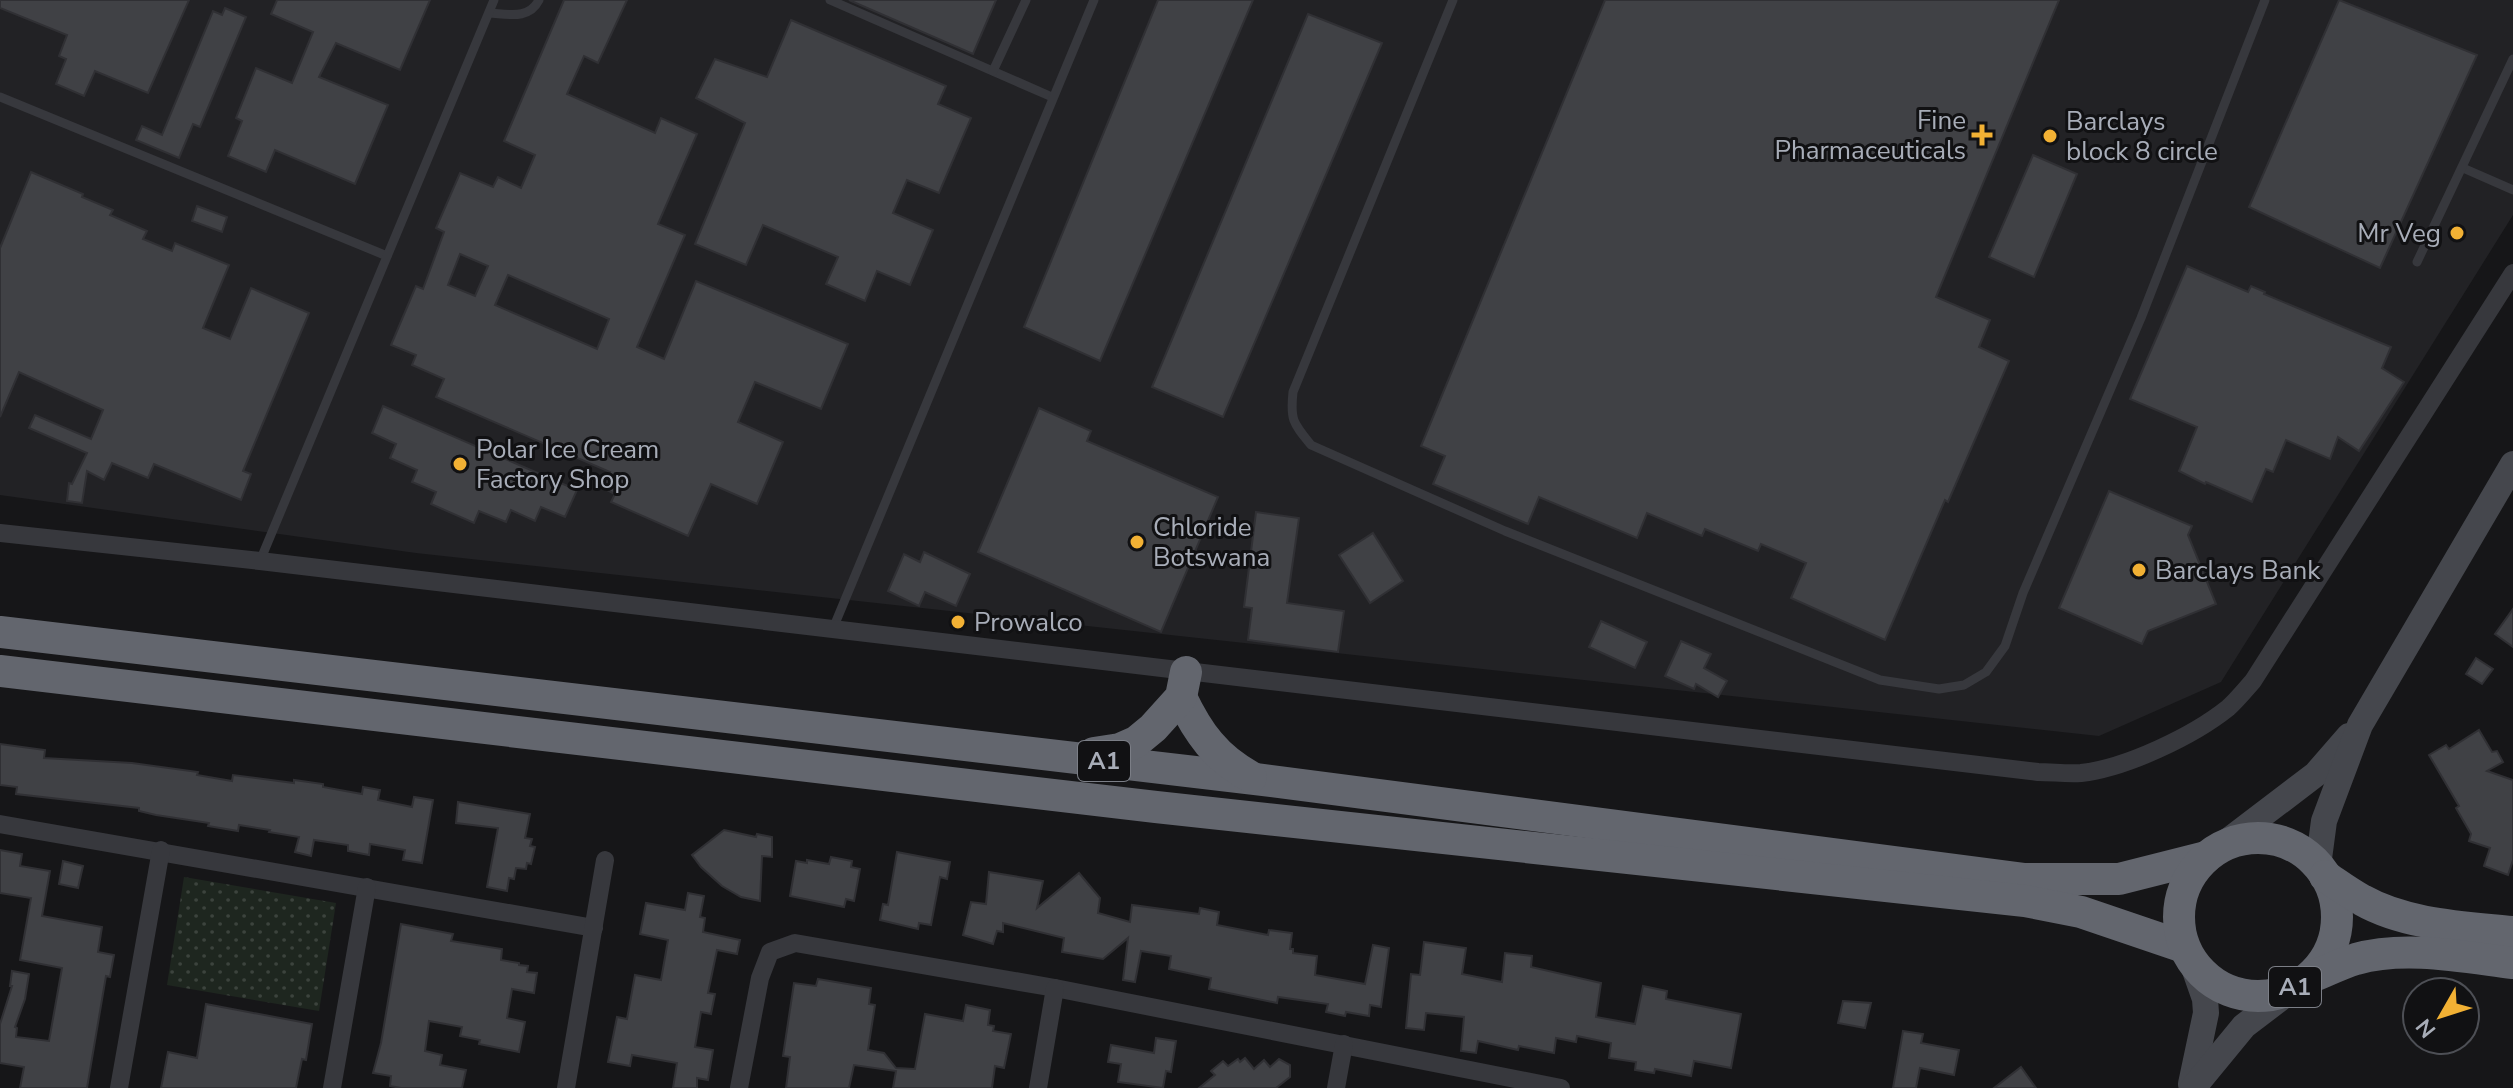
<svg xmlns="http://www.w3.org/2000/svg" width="2513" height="1088" viewBox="0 0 2513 1088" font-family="'Nunito Sans',sans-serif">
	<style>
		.built { fill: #222225 }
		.grass { fill: url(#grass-dots) }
		.building { fill: #404145; stroke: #303034; stroke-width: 2; fill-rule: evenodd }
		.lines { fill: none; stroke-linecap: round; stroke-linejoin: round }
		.lane { stroke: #37383d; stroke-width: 9 }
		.street { stroke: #37383d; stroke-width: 18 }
		.secondary { stroke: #45474d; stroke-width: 26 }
		.highway { stroke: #63666e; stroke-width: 32 }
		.poi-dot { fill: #f2b134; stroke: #111113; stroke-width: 3 }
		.labels { text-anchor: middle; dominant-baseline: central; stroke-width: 6; stroke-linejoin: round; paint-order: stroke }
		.shield { fill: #111113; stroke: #7b7e86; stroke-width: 2 }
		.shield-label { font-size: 24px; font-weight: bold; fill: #a8adb8 }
		.poi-label { font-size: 26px; fill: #a8adb8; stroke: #111113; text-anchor: start }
	</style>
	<defs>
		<pattern id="grass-dots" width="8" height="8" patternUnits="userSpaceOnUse" patternTransform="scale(2)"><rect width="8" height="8" fill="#1e261f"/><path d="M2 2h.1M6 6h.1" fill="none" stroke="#3c433d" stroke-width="1.8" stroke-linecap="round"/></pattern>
	</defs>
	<rect width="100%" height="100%" fill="#161618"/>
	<!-- built -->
	<path class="built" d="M0 0H2513V215L2221 682 2099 736 416 553 0 495Z"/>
	<!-- grass -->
	<path class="grass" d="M184 877 336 903 319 1011 167 985Z"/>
	<!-- building -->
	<g class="building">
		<path d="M0 0H189L148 93 95 71 84 96 56 84 66 59 59 56 67 35 0 8Z"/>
		<path d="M277 0H430L400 70 336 43 319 77 388 105 355 184 275 150 266 172 228 156 242 121 236 118 256 68 292 83 313 32 271 14Z"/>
		<path d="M564 0H627L598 63 584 56 567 94 655 133 661 118 697 134 658 224 685 235 637 347 664 359 696 281 848 344 821 409 755 382 738 422 783 442 757 504 711 484 688 536 611 502 615 494 603 488 610 472 436 397 444 379 412 365 416 355 391 345 416 286 423 289 444 232 436 228 460 173 493 187 498 177 521 188 535 155 504 141ZM460 254 488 266 475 296 448 285ZM508 275 609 319 597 349 495 305Z"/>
		<path d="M849 0H996L973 54Z"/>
		<path d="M1158 0H1253L1100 361 1024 327Z"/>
		<path d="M1605 0H2059L1936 297 1990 320 1979 347 2009 361 1948 502 1945 500 1885 640 1791 598 1806 563 1761 544 1758 551 1705 529 1702 536 1647 513 1637 538 1539 497 1528 524 1433 484 1445 456 1421 446Z"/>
		<path d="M2339 0 2477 55 2380 268 2249 207Z"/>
		<path d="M225 8 246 17 200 127 193 124 179 158 136 140 142 126 162 135 213 11 222 15Z"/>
		<path d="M1308 14 1382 43 1223 417 1152 387Z"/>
		<path d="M791 20 946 86 938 104 971 118 939 193 907 180 893 213 933 230 910 285 877 271 865 301 826 284 838 257 763 225 746 265 695 244 745 123 696 98 715 59 767 77Z"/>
		<path d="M2033 155 2077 174 2034 277 1989 257Z"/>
		<path d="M31 172 83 194 82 197 113 210 110 215 147 231 143 239 172 251 175 243 229 265 203 328 230 339 251 288 309 313 243 471 251 474 241 500 154 464 148 478 112 463 104 480 87 471 82 503 67 501 69 483 72 484 87 453 29 428 35 415 91 439 103 410 19 372 0 417V248Z"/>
		<path d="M197 206 227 217 222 232 192 221Z"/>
		<path d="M2187 266 2248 292 2251 286 2265 292 2264 294 2391 347 2382 368 2404 382 2359 451 2338 437 2330 459 2286 440 2273 472 2266 469 2252 502 2206 482 2205 484 2179 471 2197 427 2130 399Z"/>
		<path d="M383 406 577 490 565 517 541 507 535 521 511 510 506 522 479 511 474 523 431 504 436 492 412 482 417 470 390 458 396 444 372 433Z"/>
		<path d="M1039 408 1091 431 1087 441 1218 497 1161 632 978 552Z"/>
		<path d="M2109 491 2192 526 2188 535 2216 604 2148 631 2142 644 2059 608Z"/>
		<path d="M1256 512 1299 518 1287 603 1344 611 1338 652 1248 640 1252 608 1244 607Z"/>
		<path d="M1373 533 1403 581 1370 603 1339 555Z"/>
		<path d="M924 552 970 574 956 606 925 592 919 606 888 591 904 554 920 562Z"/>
		<path d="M2513 609V647L2495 634Z"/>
		<path d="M1601 621 1647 642 1635 668 1589 647Z"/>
		<path d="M1681 641 1711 654 1704 668 1727 681 1718 697 1696 684 1694 689 1665 676Z"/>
		<path d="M2476 658 2493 669 2482 684 2466 674Z"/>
		<path d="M2479 730 2492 752 2497 751 2503 762 2487 771 2513 780V860L2508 875 2484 866 2490 848 2469 841 2471 834 2456 808 2459 806 2429 755 2446 745 2449 749Z"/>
		<path d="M0 744 45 750 44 758 132 763 198 772 197 775 232 781 233 775 294 783V780L323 784V787L362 794 363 787 380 790 378 800 412 807 414 797 433 800 422 863 403 860 405 850 370 844 369 855 348 851V845L314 840 311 856 295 852 299 837 269 832 270 830 239 825 238 831 208 826 209 823 156 815 139 811V808L16 794 17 787 0 785Z"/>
		<path d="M458 802 530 814 525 838 532 839 530 846 535 847 531 864 527 863 526 869 516 868 514 879 509 878 507 891 487 887 498 828 456 823Z"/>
		<path d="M724 830 756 837 757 834 772 837V857L762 856 760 901 741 897 722 886 701 867 692 855Z"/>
		<path d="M0 850 22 854 20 866 50 871 42 916 102 927 98 952 114 955 110 977 106 976 87 1088H20L24 1067 0 1063V1024L12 986H10L12 971 29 974 25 999 15 1027 17 1028 16 1037 49 1041 62 968 20 960 31 898 0 893Z"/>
		<path d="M897 852 950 862 947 879 940 877 931 925 919 923 918 929 880 920 883 904 888 905Z"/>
		<path d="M831 857 852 861 851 867 860 869 854 901 846 899 844 907 790 896 796 861 807 863V860L829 864Z"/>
		<path d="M63 861 83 866 78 888 59 884Z"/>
		<path d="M989 872 1043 881 1037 908 1079 873 1100 898 1098 913 1130 922 1132 905 1199 914 1200 908 1219 912 1217 925 1268 935 1269 930 1292 933 1290 949H1293V953L1317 956 1315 975 1365 984 1373 945 1389 948 1381 1007 1370 1005 1369 1016 1346 1012 1345 1016 1326 1012 1328 1004 1278 997 1277 1003 1209 989 1211 978 1169 969 1171 956 1141 951 1135 982 1123 980 1128 938 1103 959 1062 952 1064 938 1003 923V932L997 931 993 944 963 935 971 902 986 904Z"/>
		<path d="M688 893 704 896 700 917 705 918 703 932 740 940 737 954 717 950 708 993 715 994 711 1014 701 1012 695 1047 713 1050 708 1080 697 1078V1088H673L677 1063 632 1055 630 1066 608 1062 617 1017 627 1019 635 975 661 980 668 940 640 934 646 903 685 910Z"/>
		<path d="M401 924 453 934 451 941 502 949 501 960 519 963V965L528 966 527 972 537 973 534 993 512 989 507 1018 525 1022 519 1052 479 1044 480 1040 460 1036 462 1027 429 1021 425 1051 442 1055 440 1065 466 1070 462 1088H401L390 1086 391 1076 373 1073 381 1043Z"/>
		<path d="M1424 942 1466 948 1462 974 1502 982 1505 953 1532 956 1531 967 1601 983 1596 1017 1635 1024 1643 986 1667 991 1666 999 1741 1014 1731 1068 1694 1061 1691 1076 1655 1069 1654 1073 1635 1070 1636 1062 1609 1058 1611 1043 1577 1036 1576 1042 1556 1038 1554 1053 1519 1046 1518 1050 1478 1041 1476 1053 1461 1051 1464 1017 1426 1013 1424 1030 1406 1028 1411 974 1420 975Z"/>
		<path d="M818 979 871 988 869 1004 875 1005 868 1050 884 1053 896 1068 915 1069 925 1014 963 1021 966 1005 990 1010 988 1025 994 1026 993 1031 1011 1034 1004 1068 995 1066 992 1088H893L896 1071 854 1065 849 1088H786L790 1057 783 1056 794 983 816 986Z"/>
		<path d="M1843 1001 1871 1003 1865 1028 1838 1023Z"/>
		<path d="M206 1004 312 1024 306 1060 302 1059 296 1088H161L168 1052 197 1058Z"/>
		<path d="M1903 1031 1923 1034 1921 1043 1959 1050 1954 1075 1920 1068 1916 1088H1893Z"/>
		<path d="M1156 1038 1176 1041 1171 1072 1166 1071 1163 1088 1118 1082 1121 1064 1108 1062 1111 1045 1154 1053Z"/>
		<path d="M1245 1058 1254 1069 1264 1060 1270 1067 1279 1059 1290 1065V1077L1276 1088H1199L1215 1075 1211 1071 1223 1061 1228 1066 1238 1059 1240 1062Z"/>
		<path d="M2021 1067 2036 1088H1994Z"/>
	</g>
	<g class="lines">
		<!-- lane -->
		<g class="lane">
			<path d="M830 0 1052 97"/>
			<path d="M1453 0 1293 392C1290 420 1293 423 1311 445L1505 531 1880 680 1939 689 1964 685 1986 672 2005 646 2023 593 2141 318 2265 0"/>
			<path d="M489 13C508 14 529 20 539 0"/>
			<path d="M993 71 1026 0"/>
			<path d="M0 97 387 256"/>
			<path d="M2463 168 2513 190"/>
			<path d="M2417 262 2513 59"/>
			<path d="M260 561 494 0"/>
			<path d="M832 631 1094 0"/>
		</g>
		<!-- street -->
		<g class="street">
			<path d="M0 533 260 561 2038 772C2052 772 2067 774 2081 773 2126 768 2193 736 2228 708 2237 700 2245 690 2253 681L2513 273"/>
			<path d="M0 824 594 928"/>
			<path d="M119 1088 161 850"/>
			<path d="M332 1088 367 887"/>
			<path d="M566 1088 605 860"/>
			<path d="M739 1088 760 978 770 952 795 943 1055 988 1561 1088"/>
			<path d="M1038 1088 1055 988"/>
			<path d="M1336 1088 1344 1044"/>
		</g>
		<!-- secondary -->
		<g class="secondary">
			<path d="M2220 847 2316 774 2349 736"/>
			<path d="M2318 866 2324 821 2360 725 2513 464"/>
			<path d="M2191 1084 2206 1013 2205 999 2192 962"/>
			<path d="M2193 1088 2244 1026 2295 987"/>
		</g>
		<!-- highway -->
		<g class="highway">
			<path d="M0 632 1255 779 2025 879H2119L2206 857"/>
			<path d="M0 671 1156 807 2025 901 2081 912 2184 947"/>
			<path d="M1181 697C1198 733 1216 758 1251 777"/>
			<path d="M1094 753 1120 749 1136 742 1153 728 1181 697 1186 672"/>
			<circle cx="2258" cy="917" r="79"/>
			<path d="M2325 876C2337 884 2349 893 2362 900 2406 925 2464 927 2513 932"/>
			<path d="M2309 978C2324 972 2340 964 2356 959 2405 945 2464 957 2513 963"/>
		</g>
	</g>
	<!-- markers -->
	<g class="poi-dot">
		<path d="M1978 123h8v8h8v8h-8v8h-8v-8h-8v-8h8z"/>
		<circle cx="2050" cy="136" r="8"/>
		<circle cx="2457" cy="233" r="8"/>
		<circle cx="460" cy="464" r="8"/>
		<circle cx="1137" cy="542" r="8"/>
		<circle cx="2139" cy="570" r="8"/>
		<circle cx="958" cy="622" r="8"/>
	</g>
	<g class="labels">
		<!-- shield labels -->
		<g class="shield">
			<rect x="1078" y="741" width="52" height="40" rx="6"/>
			<rect x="2269" y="967" width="52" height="40" rx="6"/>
		</g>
		<g class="shield-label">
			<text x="1104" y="761">A1</text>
			<text x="2295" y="987">A1</text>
		</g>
		<!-- poi labels -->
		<g class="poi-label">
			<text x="1966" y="120" text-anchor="end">Fine<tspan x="1966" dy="30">Pharmaceuticals</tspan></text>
			<text x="2066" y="121">Barclays<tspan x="2066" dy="30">block 8 circle</tspan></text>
			<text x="2441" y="233" text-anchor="end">Mr Veg</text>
			<text x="476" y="449">Polar Ice Cream<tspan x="476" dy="30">Factory Shop</tspan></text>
			<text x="1153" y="527">Chloride<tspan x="1153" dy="30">Botswana</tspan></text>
			<text x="2155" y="570">Barclays Bank</text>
			<text x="974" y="622">Prowalco</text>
		</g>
	</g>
	<!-- north arrow -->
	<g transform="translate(2441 1016) rotate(231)"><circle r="38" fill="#111113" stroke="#4d4f55" stroke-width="2"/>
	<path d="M0-6L14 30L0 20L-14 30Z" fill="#f2b134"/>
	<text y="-12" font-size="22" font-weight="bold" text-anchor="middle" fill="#a8adb8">N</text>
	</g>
</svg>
